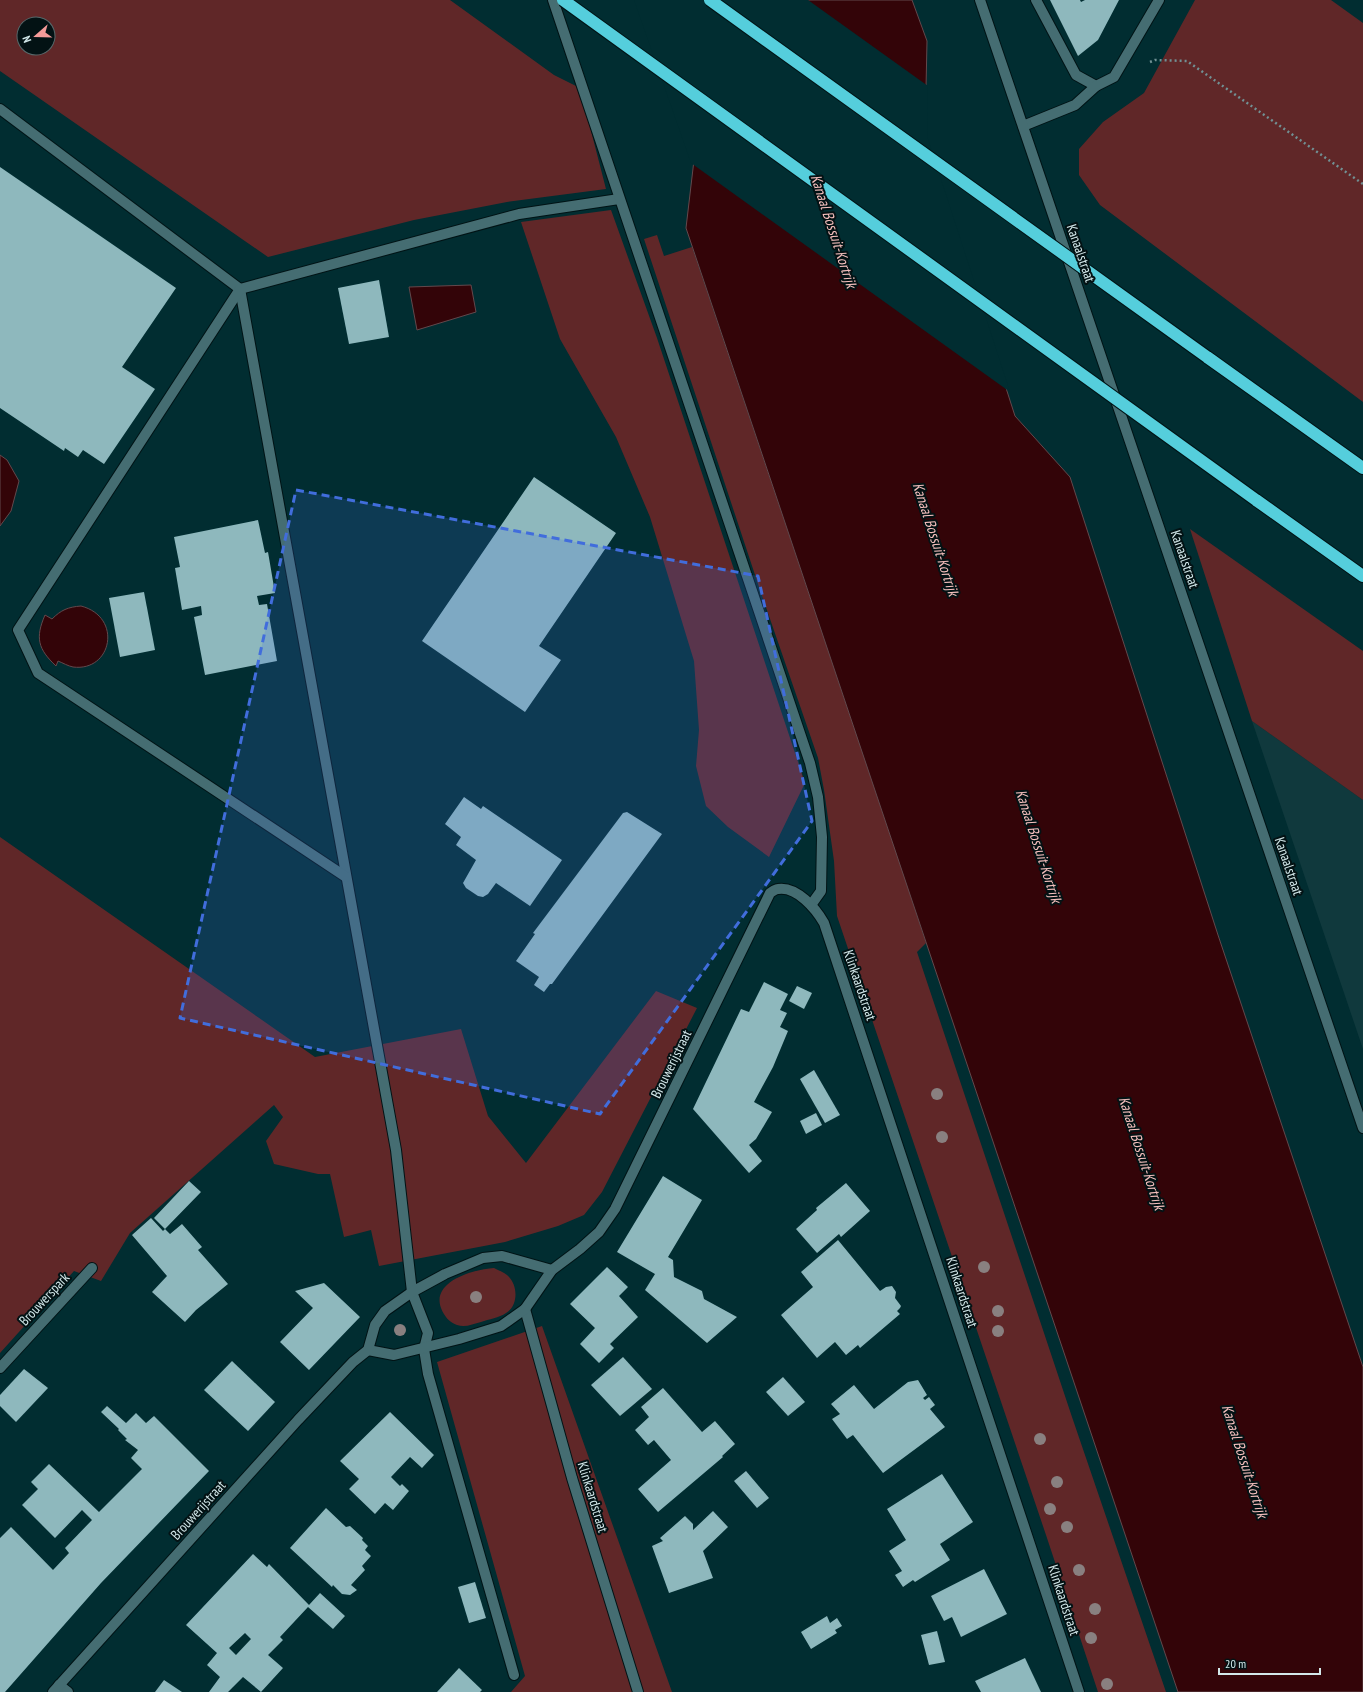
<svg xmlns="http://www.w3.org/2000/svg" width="1363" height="1692" viewBox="0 0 1363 1692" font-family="'PT Sans Narrow',sans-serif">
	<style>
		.built { fill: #10393d }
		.green { fill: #602728; fill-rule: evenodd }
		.water { fill: #330408; stroke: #63484c }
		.pier { fill: #012d31 }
		.building { fill: #8eb8bd; fill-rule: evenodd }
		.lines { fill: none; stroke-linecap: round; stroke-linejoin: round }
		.service-casing { stroke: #011315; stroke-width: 12 }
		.minor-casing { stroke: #011315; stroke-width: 12 }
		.tertiary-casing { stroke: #011315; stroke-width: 12 }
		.motorway-casing { stroke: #011315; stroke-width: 14 }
		.path { stroke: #719194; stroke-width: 2.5; stroke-dasharray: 2 3; stroke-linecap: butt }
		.service { stroke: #456d72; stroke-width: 10 }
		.minor { stroke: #456d72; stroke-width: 10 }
		.tertiary { stroke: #456d72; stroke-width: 10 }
		.motorway { stroke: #55cedc; stroke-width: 12 }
		.motorway-bridge-casing { stroke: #011315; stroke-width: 14; stroke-linecap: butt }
		.motorway-bridge { stroke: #55cedc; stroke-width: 12 }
		.tree { fill: #898080 }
		.marked { fill: #416ddc; fill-opacity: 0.2; stroke: #416ddc; stroke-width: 3; stroke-dasharray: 8 5; stroke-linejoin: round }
		.labels { text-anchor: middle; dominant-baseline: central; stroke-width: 4; stroke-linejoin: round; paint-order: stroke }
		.street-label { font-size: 14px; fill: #d3e8ea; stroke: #031214 }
		.water-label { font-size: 15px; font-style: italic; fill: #f6c0be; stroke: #031214 }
	</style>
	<rect width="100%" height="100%" fill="#012d31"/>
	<!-- built -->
	<path class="built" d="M1252 721 1363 800V1049Z"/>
	<!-- green -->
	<g class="green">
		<path d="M0 0H450L554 75 580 88 606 189 507 202 414 220 268 257 0 71ZM24 24H48V48H24Z"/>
		<path d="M1195 0H1331L1363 23V402L1100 205 1079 175V149L1103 122 1144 93Z"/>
		<path d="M611 210 657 338 805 783 769 857 728 827 706 806 696 766 699 730 694 661 650 517 616 437 560 339 521 222Z"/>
		<path d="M657 235 664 256 692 247 905 879 926 943 917 952 1072 1417 1166 1692H1098L1046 1535 837 916 834 861 824 790 818 758 759 587 644 239Z"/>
		<path d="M1190 529 1363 651V800L1252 721Z"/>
		<path d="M0 837 315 1057 461 1029 488 1116 526 1163 656 991 697 1008 602 1192 584 1215 558 1226 505 1242 379 1266 371 1230 344 1237 330 1174H318L274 1164 266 1141 283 1117 274 1105 130 1233 101 1281 74 1271 0 1353Z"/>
		<path d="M494 1268C498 1270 503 1272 507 1275 518 1284 519 1305 506 1313 499 1318 489 1319 481 1322 473 1324 465 1328 457 1325 449 1322 444 1316 441 1308 431 1281 475 1269 494 1268Z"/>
		<path d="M542 1326 672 1692H511L525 1676 437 1362Z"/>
	</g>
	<!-- water -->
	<g class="water">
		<path d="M636 0H912L927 41 925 136 1015 416 1070 477 1218 935 1363 1367V1692H1178L686 228 694 160Z"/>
		<path d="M471 285 476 312 417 330 409 287Z"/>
		<path d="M0 455 7 460 19 481 11 511 0 526Z"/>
		<path d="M81 606C123 617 112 672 73 667 68 666 63 663 58 661L56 666C38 649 35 638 45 615L52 619C61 610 68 607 81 606Z"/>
	</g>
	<!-- pier -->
	<path class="pier" d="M634 0H808L928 86 927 136 1010 392 691 163Z"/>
	<!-- building -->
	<g class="building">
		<path d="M1050 0H1080L1081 2 1085 0H1119L1098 40 1078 56Z"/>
		<path d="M0 167 176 288 122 367 155 389 104 464 83 450 78 457 65 448 64 451 0 408Z"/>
		<path d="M379 280 389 337 349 344 338 288Z"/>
		<path d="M534 477 616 533 539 646 561 660 525 712 422 641Z"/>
		<path d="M258 520 265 553 268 552 275 593 257 596 259 605 267 604 277 661 205 675 194 617 202 615 201 606 182 610 175 568 180 567 174 537Z"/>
		<path d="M144 592 155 650 120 657 109 598Z"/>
		<path d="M464 797 481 809 483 806 562 860 530 906 496 883 488 894 483 897 478 896 466 888 463 883 476 860 456 845 461 837 445 824Z"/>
		<path d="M627 812 662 834 552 984H550L544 992 534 985 539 977 516 961 535 934 533 933 623 813Z"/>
		<path d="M764 982 788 994 780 1010 787 1013 780 1027 788 1031 773 1067 754 1102 772 1112 756 1139 749 1145 762 1161 749 1173 693 1109 741 1009 749 1012Z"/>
		<path d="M797 986 812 993 804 1009 789 1001Z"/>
		<path d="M814 1070 840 1115 825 1123 800 1079Z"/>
		<path d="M816 1113 822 1125 806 1134 800 1121Z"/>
		<path d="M663 1176 702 1200 668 1257 673 1260 674 1277 702 1291 704 1299 737 1317 707 1343 645 1290 655 1274 617 1252Z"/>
		<path d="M189 1181 201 1192 165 1229 170 1234 182 1224 202 1247 198 1250 228 1284 196 1310 185 1322 152 1292 167 1276 132 1235 151 1218 163 1231 165 1229 154 1218Z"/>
		<path d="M846 1183 870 1211 841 1237 839 1234 817 1253 796 1229 817 1210 816 1208Z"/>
		<path d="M838 1240 880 1291 886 1287 892 1286 896 1292 895 1298 901 1306 900 1308 897 1311 900 1314 860 1348 858 1345 846 1355 835 1342 817 1358 781 1315 813 1287 801 1272Z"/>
		<path d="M607 1267 628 1287 619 1296 638 1317 610 1344 614 1348 599 1363 580 1344 595 1328 570 1304Z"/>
		<path d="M324 1283 360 1317 309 1370 280 1342 313 1308 295 1291Z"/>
		<path d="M623 1357 652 1389 620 1416 591 1385Z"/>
		<path d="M232 1361 275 1402 248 1431 204 1390Z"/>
		<path d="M24 1369 48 1388 16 1422 0 1406V1395Z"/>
		<path d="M783 1377 805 1402 788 1416 766 1392Z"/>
		<path d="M918 1380 927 1395 923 1398 925 1400 929 1397 935 1405 930 1409 945 1427 883 1473 853 1435 847 1439 832 1419 840 1414 831 1404 854 1385 874 1409 908 1382Z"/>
		<path d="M663 1388 702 1432 715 1421 735 1444 722 1456 723 1457 658 1512 638 1489 671 1460 654 1440 648 1445 635 1430 649 1417 641 1407Z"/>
		<path d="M107 1406 126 1423 136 1413 146 1423 154 1416 209 1471 101 1583 5 1692H0V1538L11 1527 53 1570 69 1553 65 1548 92 1520 82 1510 55 1538 22 1505 38 1489 31 1482 49 1464 99 1512 142 1469 131 1458 138 1450 125 1440 127 1439 118 1430 119 1429 101 1412Z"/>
		<path d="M390 1412 434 1455 422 1468 410 1457 391 1477 400 1486 402 1484 409 1491 393 1510 385 1503 375 1514 349 1489 359 1479 340 1461Z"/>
		<path d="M746 1471 769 1498 757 1508 734 1481Z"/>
		<path d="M942 1474 973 1522 940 1544 950 1560 915 1582 913 1580 903 1587 895 1575 902 1571 889 1551 906 1540 887 1509Z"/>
		<path d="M326 1508 346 1527 350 1526 363 1538 362 1540 368 1546 365 1550 371 1556 362 1566 365 1570 351 1585 357 1590 350 1595 342 1594 333 1585 332 1587 290 1548Z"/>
		<path d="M713 1511 728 1527 703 1551 713 1578 669 1593 652 1546 663 1541 660 1538 685 1516 693 1524V1530Z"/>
		<path d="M253 1554 267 1567 269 1564 309 1605 320 1593 345 1616 333 1629 308 1607 280 1637 283 1640 268 1655 283 1668 261 1692 243 1677 228 1692H209L220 1677 207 1665 217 1653 186 1625ZM245 1633 251 1639 236 1655 229 1648Z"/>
		<path d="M984 1569 1007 1614 961 1637 952 1617 944 1621 931 1596Z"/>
		<path d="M475 1582 486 1618 469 1623 458 1587Z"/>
		<path d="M827 1616 830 1623 837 1618 842 1626 835 1630 837 1633 811 1649 801 1632Z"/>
		<path d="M937 1631 945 1662 929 1665 921 1635Z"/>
		<path d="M1025 1658 1041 1692H981L975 1681Z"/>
		<path d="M459 1668 482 1690 480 1692H437Z"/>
		<path d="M164 1680 182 1692H155Z"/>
	</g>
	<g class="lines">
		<!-- service casing -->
		<g class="service-casing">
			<g id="service">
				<path d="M0 109 240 289 396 1150 412 1292"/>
				<path d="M346 877 38 673 18 630 240 289 519 214 619 199"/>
				<path d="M424 1349 428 1374 514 1675"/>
				<path d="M59 1685 68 1692"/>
			</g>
		</g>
		<!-- minor casing -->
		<g class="minor-casing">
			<g id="minor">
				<path d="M553 0 810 763 818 797 822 837 821 891 811 905"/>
				<path d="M1036 0 1076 75 1096 86"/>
				<path d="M1023 126 1075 105 1096 86 1114 77 1159 0"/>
				<path d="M412 1292 428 1333 424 1349"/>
				<path d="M525 1309 572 1478 638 1692"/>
				<path d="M368 1350 394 1355 459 1339 501 1326 525 1309 552 1270 580 1249 599 1232 615 1209 770 893C772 892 775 889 778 889 797 886 816 909 824 923L1079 1692"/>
				<path d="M0 1368 92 1268"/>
				<path d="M53 1692 298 1420 353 1362 368 1350 375 1325 385 1311 412 1292 445 1274 483 1258 502 1256 552 1270"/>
			</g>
		</g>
		<!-- tertiary casing -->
		<g class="tertiary-casing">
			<path id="tertiary" d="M980 0 1363 1128"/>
		</g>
		<!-- motorway casing -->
		<g class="motorway-casing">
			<g id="motorway">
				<path d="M1207 357 1363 468"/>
				<path d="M1256 500 1363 576"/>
			</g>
		</g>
		<!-- path -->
		<path class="path" d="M1150 62 1155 60 1187 61 1363 184"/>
		<!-- service -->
		<use href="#service" class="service"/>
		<!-- minor -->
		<use href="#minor" class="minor"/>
		<!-- tertiary -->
		<use href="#tertiary" class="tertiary"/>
		<!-- motorway -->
		<use href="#motorway" class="motorway"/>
		<!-- motorway-bridge casing -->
		<g class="motorway-bridge-casing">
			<g id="motorway-bridge">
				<path d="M563 0 1256 500"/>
				<path d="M710 0 1207 357"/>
			</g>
		</g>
		<!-- motorway-bridge -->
		<use href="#motorway-bridge" class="motorway-bridge"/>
	</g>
	<!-- trees -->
	<g class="tree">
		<circle cx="937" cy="1094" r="6"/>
		<circle cx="942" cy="1137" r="6"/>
		<circle cx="984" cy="1267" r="6"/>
		<circle cx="476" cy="1297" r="6"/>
		<circle cx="998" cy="1311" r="6"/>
		<circle cx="400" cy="1330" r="6"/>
		<circle cx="998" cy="1331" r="6"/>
		<circle cx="1040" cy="1439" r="6"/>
		<circle cx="1057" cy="1482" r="6"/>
		<circle cx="1050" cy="1509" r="6"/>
		<circle cx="1067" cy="1527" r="6"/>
		<circle cx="1079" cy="1570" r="6"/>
		<circle cx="1095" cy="1609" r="6"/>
		<circle cx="1091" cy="1638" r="6"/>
		<circle cx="1107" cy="1684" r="6"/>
	</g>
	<!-- marked area -->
	<path class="marked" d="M296 490 758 576 812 821 600 1114 180 1018Z"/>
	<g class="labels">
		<!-- street labels -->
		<g class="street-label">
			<text transform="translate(1081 253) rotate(71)">Kanaalstraat</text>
			<text transform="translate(1185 559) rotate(71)">Kanaalstraat</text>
			<text transform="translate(1289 866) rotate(71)">Kanaalstraat</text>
			<text transform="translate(860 985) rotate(71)">Klinkaardstraat</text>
			<text transform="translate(671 1064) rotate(-64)">Brouwerijstraat</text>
			<text transform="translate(962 1292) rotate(72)">Klinkaardstraat</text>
			<text transform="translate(44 1299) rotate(-47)">Brouwerspark</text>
			<text transform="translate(593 1497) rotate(73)">Klinkaardstraat</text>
			<text transform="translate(198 1510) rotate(-48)">Brouwerijstraat</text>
			<text transform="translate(1064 1600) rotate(72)">Klinkaardstraat</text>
		</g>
		<!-- water labels -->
		<g class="water-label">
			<text transform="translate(834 231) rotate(72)">Kanaal Bossuit-Kortrijk</text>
			<text transform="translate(936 539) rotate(72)">Kanaal Bossuit-Kortrijk</text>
			<text transform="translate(1039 846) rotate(72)">Kanaal Bossuit-Kortrijk</text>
			<text transform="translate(1142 1153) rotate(72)">Kanaal Bossuit-Kortrijk</text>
			<text transform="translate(1245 1461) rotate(72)">Kanaal Bossuit-Kortrijk</text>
		</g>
	</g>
	<!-- north arrow -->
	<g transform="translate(36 36) rotate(250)"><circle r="19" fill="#031214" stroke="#56686a"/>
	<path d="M0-3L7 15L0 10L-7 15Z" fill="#f59b99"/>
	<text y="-6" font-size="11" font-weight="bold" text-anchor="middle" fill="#d3e8ea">N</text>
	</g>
	<!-- scale -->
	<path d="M1219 1668v6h101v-6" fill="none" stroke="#d3e8ea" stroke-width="2"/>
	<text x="1225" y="1668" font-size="12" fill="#d3e8ea" stroke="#031214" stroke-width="3" paint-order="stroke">20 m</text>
</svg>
